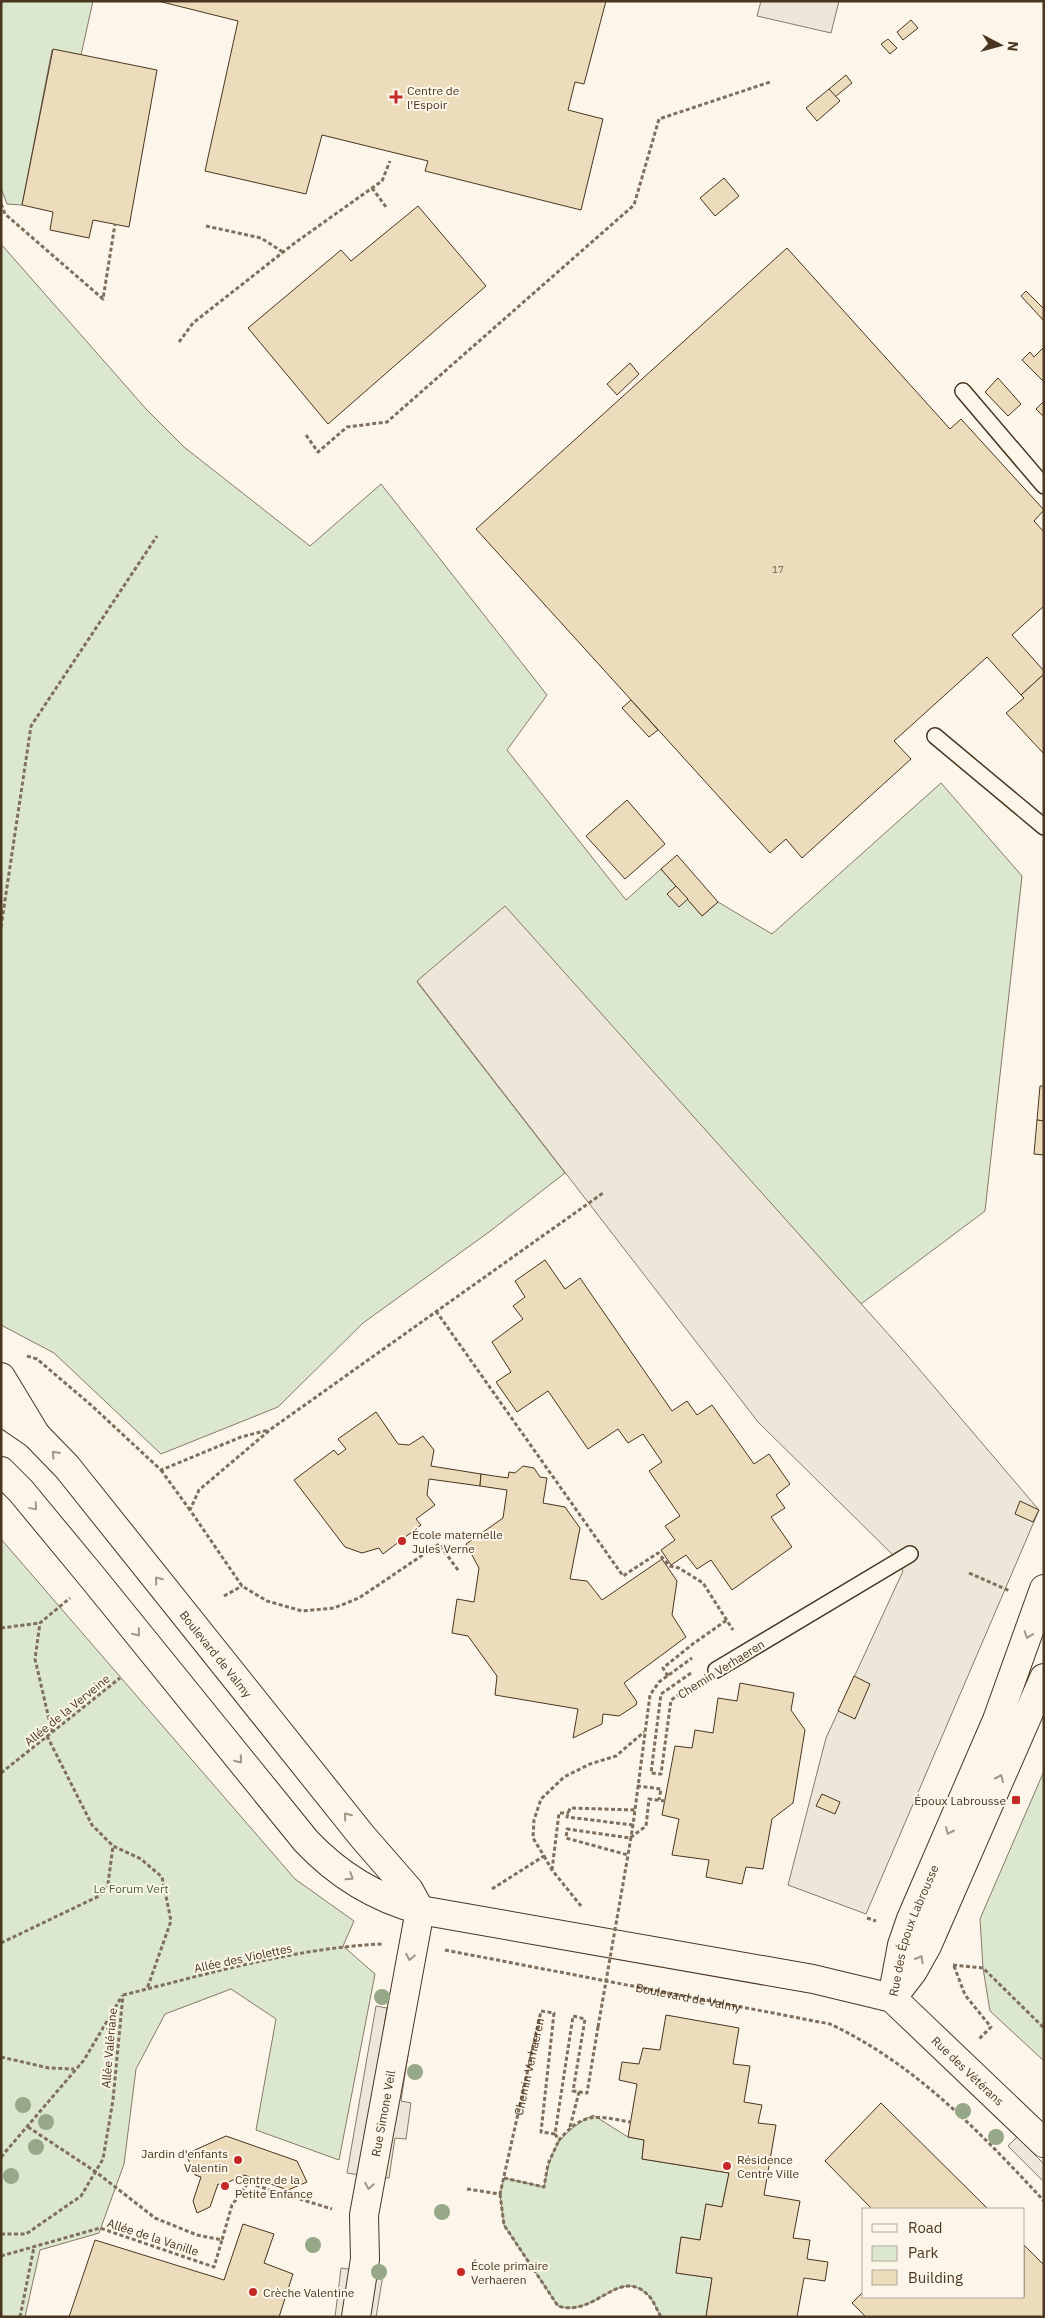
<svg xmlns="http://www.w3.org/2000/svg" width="1045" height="2318" viewBox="0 0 1045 2318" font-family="'IBM Plex Sans',sans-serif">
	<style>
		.green { fill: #dce7d0; stroke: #887966 }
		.parking { fill: #ede7d9; stroke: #887966 }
		.building { fill: #ecdcbc; stroke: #4a3520 }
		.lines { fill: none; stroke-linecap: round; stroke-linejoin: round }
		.lane-casing { stroke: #4a3520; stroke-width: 18 }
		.street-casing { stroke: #4a3520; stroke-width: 30 }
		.secondary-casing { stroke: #4a3520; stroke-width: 30 }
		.path { stroke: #7f6f5c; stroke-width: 3; stroke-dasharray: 4 2.5; stroke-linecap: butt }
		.lane { stroke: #fbf6e9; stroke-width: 15 }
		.street { stroke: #fbf6e9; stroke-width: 28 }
		.secondary { stroke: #fbf6e9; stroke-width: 28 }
		.path-bridge { stroke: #7f6f5c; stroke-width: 3; stroke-dasharray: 4 2.5; stroke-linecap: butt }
		.tree { fill: #96a887 }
		.oneway { stroke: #a29684 }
		.poi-dot { fill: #c62828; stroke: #fbf6e9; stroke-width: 2 }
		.labels { text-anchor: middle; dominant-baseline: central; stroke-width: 4; stroke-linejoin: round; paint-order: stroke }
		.number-label { font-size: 10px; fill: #725f47 }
		.poi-label { font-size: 12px; fill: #4a3520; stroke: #fbf6e9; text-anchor: start }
		.street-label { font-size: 12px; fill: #4a3520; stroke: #fbf6e9 }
		.park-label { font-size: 12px; fill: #436837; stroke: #fbf6e9 }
	</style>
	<rect width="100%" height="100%" fill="#fbf6e9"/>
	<!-- green -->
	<g class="green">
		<path d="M1 1H93L81 55 52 50 22 205 7 204 1 188Z"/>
		<path d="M1 244 147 410 184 447 310 546 381 484 547 695 507 750 626 900 661 869 702 916 718 902 772 934 941 783 1022 876 985 1211 861 1304 505 907 417 982 565 1173 489 1232 363 1323 278 1407 161 1454 54 1353 1 1325Z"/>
		<path d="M1 1539 295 1879 354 1921 343 1946 375 1974 339 2160 256 2130 276 2019 231 1989 165 2014 136 2069 124 2164 99 2233 40 2250 25 2317H1Z"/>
		<path d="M1044 1771V2061L990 2011 983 1968 980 1919Z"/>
		<path d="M593 2115 628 2137 644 2140 642 2159 729 2173 722 2207 706 2204 700 2240 681 2237 676 2273 712 2278 706 2317H661C657 2310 653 2299 647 2294 618 2267 595 2318 558 2306L504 2225 500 2194 504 2178 544 2187C551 2148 558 2134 593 2115Z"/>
	</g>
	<!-- parking -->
	<g class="parking">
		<path d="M761 1H839L831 33 757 16Z"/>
		<path d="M505 906 907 1355 1039 1510 866 1914 788 1885 826 1738 903 1571 892 1554 758 1422 417 981Z"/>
		<path d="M376 2006 387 2008 360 2175 347 2173Z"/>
		<path d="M414 2015 401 2101 411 2103 406 2139 395 2138 389 2178 379 2177Z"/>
		<path d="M1017 2137 1044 2164V2182L1008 2146Z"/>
		<path d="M341 2268 355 2270 348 2317H335Z"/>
		<path d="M372 2273 383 2275 376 2317H365Z"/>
	</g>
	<!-- building -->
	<g class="building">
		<path d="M158 1H606L584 84 575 82 568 110 603 119 581 210 425 171 428 161 322 135 306 194 205 171 238 21Z"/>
		<path d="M911 20 918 28 903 40 897 32Z"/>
		<path d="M888 39 897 48 890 54 881 44Z"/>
		<path d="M53 49 157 70 129 227 93 220 89 238 50 230 53 212 22 205Z"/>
		<path d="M846 75 852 83 835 97 829 89Z"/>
		<path d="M829 89 840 101 817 121 806 108Z"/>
		<path d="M724 178 739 196 715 216 700 198Z"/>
		<path d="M418 206 486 286 328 424 248 328 341 250 351 261Z"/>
		<path d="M787 248 950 429 961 419 1044 510 1034 521 1044 532V606L1012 635 1044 671V674L1021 695 987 657 894 741 911 759 802 858 786 839 770 853 476 529Z"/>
		<path d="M1026 291 1044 309V321L1021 296Z"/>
		<path d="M1044 347V382L1022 360 1030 352 1034 357Z"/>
		<path d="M630 363 639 374 617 395 607 384Z"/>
		<path d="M998 378 1021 404 1008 416 985 392Z"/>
		<path d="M1044 401V417L1036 409Z"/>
		<path d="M1044 674V754L1006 713 1024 698 1021 695Z"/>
		<path d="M631 700 658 730 649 737 622 708Z"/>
		<path d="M627 800 665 844 625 879 586 836Z"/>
		<path d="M677 855 718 902 702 916 661 869Z"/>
		<path d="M676 886 688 899 679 907 667 894Z"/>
		<path d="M1040 1086H1044V1121L1037 1120Z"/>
		<path d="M1037 1120 1044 1121V1155L1034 1154Z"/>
		<path d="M545 1260 565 1289 580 1278 672 1411 687 1401 697 1415 712 1405 754 1464 769 1454 790 1484 776 1495 785 1508 771 1517 792 1547 732 1590 711 1560 697 1569 686 1555 671 1565 661 1550 675 1540 665 1526 680 1516 649 1471 662 1462 643 1434 628 1443 618 1429 588 1449 548 1391 517 1412 496 1382 511 1372 492 1342 523 1319 513 1306 525 1297 515 1281Z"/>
		<path d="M376 1412 398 1444 409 1445 423 1436 434 1450 431 1466 481 1474 480 1486 429 1479 427 1495 435 1505 416 1519 421 1525 383 1554 379 1548 362 1553 345 1547 294 1480 334 1450 338 1455 346 1449 338 1439Z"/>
		<path d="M523 1466 534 1468 540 1477 547 1478 543 1503 565 1507 580 1528 570 1579 587 1581 602 1600 662 1559 677 1581 672 1615 686 1637 624 1683 637 1702 636 1705 619 1716 603 1714 602 1724 573 1738 578 1709 495 1695 497 1676 468 1636 452 1633 457 1599 474 1602 479 1568 466 1544 503 1518 507 1490 480 1486 481 1474 508 1478 509 1472 515 1473Z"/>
		<path d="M1020 1501 1039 1510 1033 1522 1015 1514Z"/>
		<path d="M854 1676 870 1684 855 1719 838 1711Z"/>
		<path d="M740 1683 794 1693 791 1710 805 1730 793 1803 772 1819 763 1869 746 1867 742 1884 706 1877 709 1860 672 1855 679 1819 662 1815 675 1746 692 1748 695 1730 713 1733 718 1698 737 1701Z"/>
		<path d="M822 1794 840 1802 835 1814 816 1806Z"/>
		<path d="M666 2015 739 2028 733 2064 750 2066 744 2102 762 2105 758 2123 776 2125 764 2195 800 2201 793 2238 810 2240 807 2259 828 2262 825 2281 804 2278 797 2317H706L712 2278 676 2273 681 2237 700 2240 706 2204 722 2207 729 2173 642 2159 644 2140 628 2137 637 2084 619 2080 622 2062 639 2064 643 2048 660 2050Z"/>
		<path d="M881 2103 988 2209H872L825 2161Z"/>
		<path d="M226 2136 297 2161 307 2182 288 2190 244 2175 222 2185 218 2184 210 2207 197 2213 193 2201 201 2177 195 2175 186 2154Z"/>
		<path d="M243 2224 274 2234 264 2263 293 2274 279 2317H69L95 2240 224 2280Z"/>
		<path d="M1024 2245 1044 2265V2317H866L852 2303 864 2291V2297H1024Z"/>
	</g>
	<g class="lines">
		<!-- lane casing -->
		<g class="lane-casing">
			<g id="lane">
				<path d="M963 391 1044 486"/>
				<path d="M935 736 1044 827"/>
				<path d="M716 1670 910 1554"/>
			</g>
		</g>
		<!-- street casing -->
		<g class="street-casing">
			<path id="street" d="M1 1377 36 1435"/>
		</g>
		<!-- secondary casing -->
		<g class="secondary-casing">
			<g id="secondary">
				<path id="s3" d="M1 1411 36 1435 67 1467 362 1836 409 1890 420 1910"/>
				<path id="s4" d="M1 1471 21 1491 93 1578 306 1841C337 1874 376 1898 420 1910L813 1979 892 1998 1044 2143"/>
				<path d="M896 1993 913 1971 927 1946 1044 1678"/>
				<path id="s5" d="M892 1998 902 1945 911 1919 997 1720 1044 1589"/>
				<path id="s6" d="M356 2317 365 2259 364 2215 420 1910"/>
			</g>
		</g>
		<!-- path -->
		<g class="path">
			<path d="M372 188 386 207"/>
			<path d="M1 204 5 214 103 299 115 224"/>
			<path d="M206 226 261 238 283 252"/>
			<path d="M179 342 193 323 296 242 382 181 390 161"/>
			<path d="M306 435 318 452 347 427 387 422 634 205 659 119 770 82"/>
			<path d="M1 927 31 726 157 536"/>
			<path d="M436 1311 623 1576 658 1553 670 1566 679 1568 703 1583 733 1630"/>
			<path d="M27 1356 37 1359 91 1405 161 1470 241 1437 268 1430"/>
			<path d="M161 1470 190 1510"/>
			<path d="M458 1570 439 1544 359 1598 334 1608 302 1611 267 1601 242 1586 190 1510 199 1490 271 1429 603 1193"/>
			<path d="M969 1573 1010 1591"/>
			<path d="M224 1596 242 1586"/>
			<path d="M1 1628 40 1623"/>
			<path d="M691 1673 661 1694 651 1773 661 1774 671 1700 695 1684"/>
			<path d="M668 1676 663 1668 694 1643 727 1620"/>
			<path d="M52 1732 35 1659 40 1623 70 1598"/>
			<path d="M47 1736 92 1825 113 1846 141 1859 162 1877 171 1921 147 1989"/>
			<path d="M1 1773 120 1678"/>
			<path d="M637 1786 661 1789 659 1800"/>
			<path d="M665 1801 649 1799 646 1826 630 1838 567 1829 566 1838 628 1855 633 1825 650 1695 659 1682 692 1658"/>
			<path d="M633 1825 567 1817 570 1808 635 1810"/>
			<path d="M544 1856 552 1870 581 1906"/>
			<path d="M552 1870 559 1813H569"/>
			<path d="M492 1889 544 1856 533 1838 534 1820 541 1799 564 1777 590 1764 616 1756 644 1732"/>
			<path d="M867 1918 876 1921"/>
			<path d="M1 1943 99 1896 108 1884 113 1846"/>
			<path id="s1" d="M445 1950 830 2024C914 2063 982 2134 1044 2201"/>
			<path d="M953 1965 983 1968 1044 2028"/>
			<path d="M954 1966 965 1995 991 2027 979 2039"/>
			<path d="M123 1995C208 1974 294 1948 382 1944"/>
			<path d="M1 2057 49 2068 74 2069"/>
			<path d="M28 2127 96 2172 155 2218 197 2235 222 2240 232 2205 248 2183 332 2209"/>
			<path d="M570 2127 579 2092"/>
			<path d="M555 2134 559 2140C584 2111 596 2116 630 2122"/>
			<path d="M1 2157 84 2060 122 1996"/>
			<path d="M504 2178 544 2187 548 2164 559 2140"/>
			<path id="s2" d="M467 2189 500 2194 541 2011 554 2013 541 2132 555 2134 573 2016 585 2019 573 2091 587 2093 598 2027"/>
			<path d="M500 2194 504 2225 558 2306C595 2318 618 2267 647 2294 653 2299 657 2310 661 2317"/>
			<path d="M1 2234H26L81 2196 103 2159 113 2100 123 1995"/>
			<path d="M1 2256 100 2228 214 2267 222 2240"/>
			<path d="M20 2317 34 2247"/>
		</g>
		<!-- lane -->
		<use href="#lane" class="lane"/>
		<!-- street -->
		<use href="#street" class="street"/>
		<!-- secondary -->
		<use href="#secondary" class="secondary"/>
		<!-- path-bridge -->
		<path class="path-bridge" d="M598 2027 628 1855"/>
	</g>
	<!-- trees -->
	<g class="tree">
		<circle cx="382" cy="1997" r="8"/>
		<circle cx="415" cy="2072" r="8"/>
		<circle cx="23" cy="2105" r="8"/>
		<circle cx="963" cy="2111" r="8"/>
		<circle cx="46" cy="2122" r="8"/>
		<circle cx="996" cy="2137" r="8"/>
		<circle cx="36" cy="2147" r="8"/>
		<circle cx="11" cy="2176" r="8"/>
		<circle cx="442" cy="2212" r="8"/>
		<circle cx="313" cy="2245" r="8"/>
		<circle cx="379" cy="2272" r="8"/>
	</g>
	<!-- one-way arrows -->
	<defs><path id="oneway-chevron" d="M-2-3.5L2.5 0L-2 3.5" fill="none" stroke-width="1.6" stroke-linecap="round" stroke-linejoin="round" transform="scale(1.25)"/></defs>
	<g class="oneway">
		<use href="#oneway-chevron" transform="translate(55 1454) rotate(-132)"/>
		<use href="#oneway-chevron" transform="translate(34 1507) rotate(50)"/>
		<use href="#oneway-chevron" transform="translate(158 1580) rotate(-129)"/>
		<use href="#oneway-chevron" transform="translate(137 1633) rotate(51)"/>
		<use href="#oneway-chevron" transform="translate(1028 1635) rotate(109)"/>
		<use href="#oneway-chevron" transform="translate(239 1760) rotate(51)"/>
		<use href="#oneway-chevron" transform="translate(1000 1778) rotate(-66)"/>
		<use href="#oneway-chevron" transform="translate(347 1816) rotate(-129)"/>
		<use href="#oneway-chevron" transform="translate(949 1831) rotate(114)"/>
		<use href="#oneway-chevron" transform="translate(350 1877) rotate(33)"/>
		<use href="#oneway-chevron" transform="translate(410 1957) rotate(101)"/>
		<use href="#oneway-chevron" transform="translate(920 1959) rotate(-60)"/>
		<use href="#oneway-chevron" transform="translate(369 2186) rotate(100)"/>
	</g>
	<!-- markers -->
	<g class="poi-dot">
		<path d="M393.5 89.5h5v5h5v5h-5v5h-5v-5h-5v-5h5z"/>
		<circle cx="402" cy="1541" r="5"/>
		<rect x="1011" y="1795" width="10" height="10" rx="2.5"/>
		<circle cx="238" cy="2160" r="5"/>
		<circle cx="727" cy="2166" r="5"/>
		<circle cx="225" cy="2186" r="5"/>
		<circle cx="461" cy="2272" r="5"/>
		<circle cx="253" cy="2292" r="5"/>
	</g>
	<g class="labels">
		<!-- number labels -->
		<g class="number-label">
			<text x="778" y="569">17</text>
		</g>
		<!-- poi labels -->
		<g class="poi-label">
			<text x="407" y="90">Centre de<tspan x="407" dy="14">l'Espoir</tspan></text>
			<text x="412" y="1534">École maternelle<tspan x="412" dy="14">Jules Verne</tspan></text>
			<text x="1006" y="1800" text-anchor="end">Époux Labrousse</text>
			<text x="228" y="2153" text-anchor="end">Jardin d'enfants<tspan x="228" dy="14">Valentin</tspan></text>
			<text x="737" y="2159">Résidence<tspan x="737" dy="14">Centre Ville</tspan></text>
			<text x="235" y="2179">Centre de la<tspan x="235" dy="14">Petite Enfance</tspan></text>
			<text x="471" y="2265">École primaire<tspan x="471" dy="14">Verhaeren</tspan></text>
			<text x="263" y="2292">Crèche Valentine</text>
		</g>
		<!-- street labels -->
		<g class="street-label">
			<text stroke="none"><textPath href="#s3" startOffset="326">Boulevard de Valmy</textPath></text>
			<text transform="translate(721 1669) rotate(-32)">Chemin Verhaeren</text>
			<text transform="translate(67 1710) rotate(-39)">Allée de la Verveine</text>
			<text stroke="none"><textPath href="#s5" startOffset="71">Rue des Époux Labrousse</textPath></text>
			<text transform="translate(243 1958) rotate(-12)">Allée des Violettes</text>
			<text stroke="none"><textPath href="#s1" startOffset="248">Boulevard de Valmy</textPath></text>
			<text transform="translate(109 2048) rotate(-85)">Allée Valériane</text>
			<text stroke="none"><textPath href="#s2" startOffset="164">Chemin Verhaeren</textPath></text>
			<text stroke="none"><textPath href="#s4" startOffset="1200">Rue des Vétérans</textPath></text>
			<text stroke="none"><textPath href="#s6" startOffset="206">Rue Simone Veil</textPath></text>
			<text transform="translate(153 2237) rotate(18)">Allée de la Vanille</text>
		</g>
		<!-- park labels -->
		<g class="park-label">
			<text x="131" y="1888">Le Forum Vert</text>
		</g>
	</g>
	<!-- border -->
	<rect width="1045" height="2318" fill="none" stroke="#4a3520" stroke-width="5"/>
	<!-- legend -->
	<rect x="862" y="2208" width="162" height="90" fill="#fbf6e9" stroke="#b4a999"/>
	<rect x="872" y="2224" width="25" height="8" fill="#fbf6e9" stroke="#b4a999"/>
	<text x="908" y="2233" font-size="15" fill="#4a3520">Road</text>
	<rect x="872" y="2246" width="25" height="15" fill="#dce7d0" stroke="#b4a999"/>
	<text x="908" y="2258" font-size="15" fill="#4a3520">Park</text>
	<rect x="872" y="2270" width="25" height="15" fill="#ecdcbc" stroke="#b4a999"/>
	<text x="908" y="2283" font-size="15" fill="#4a3520">Building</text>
	<!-- north arrow -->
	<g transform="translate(1000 45) rotate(96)" stroke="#fbf6e9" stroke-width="4" paint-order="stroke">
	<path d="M0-4L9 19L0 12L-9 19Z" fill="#4a3520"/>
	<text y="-8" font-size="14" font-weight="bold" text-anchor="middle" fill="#4a3520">N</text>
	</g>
</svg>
